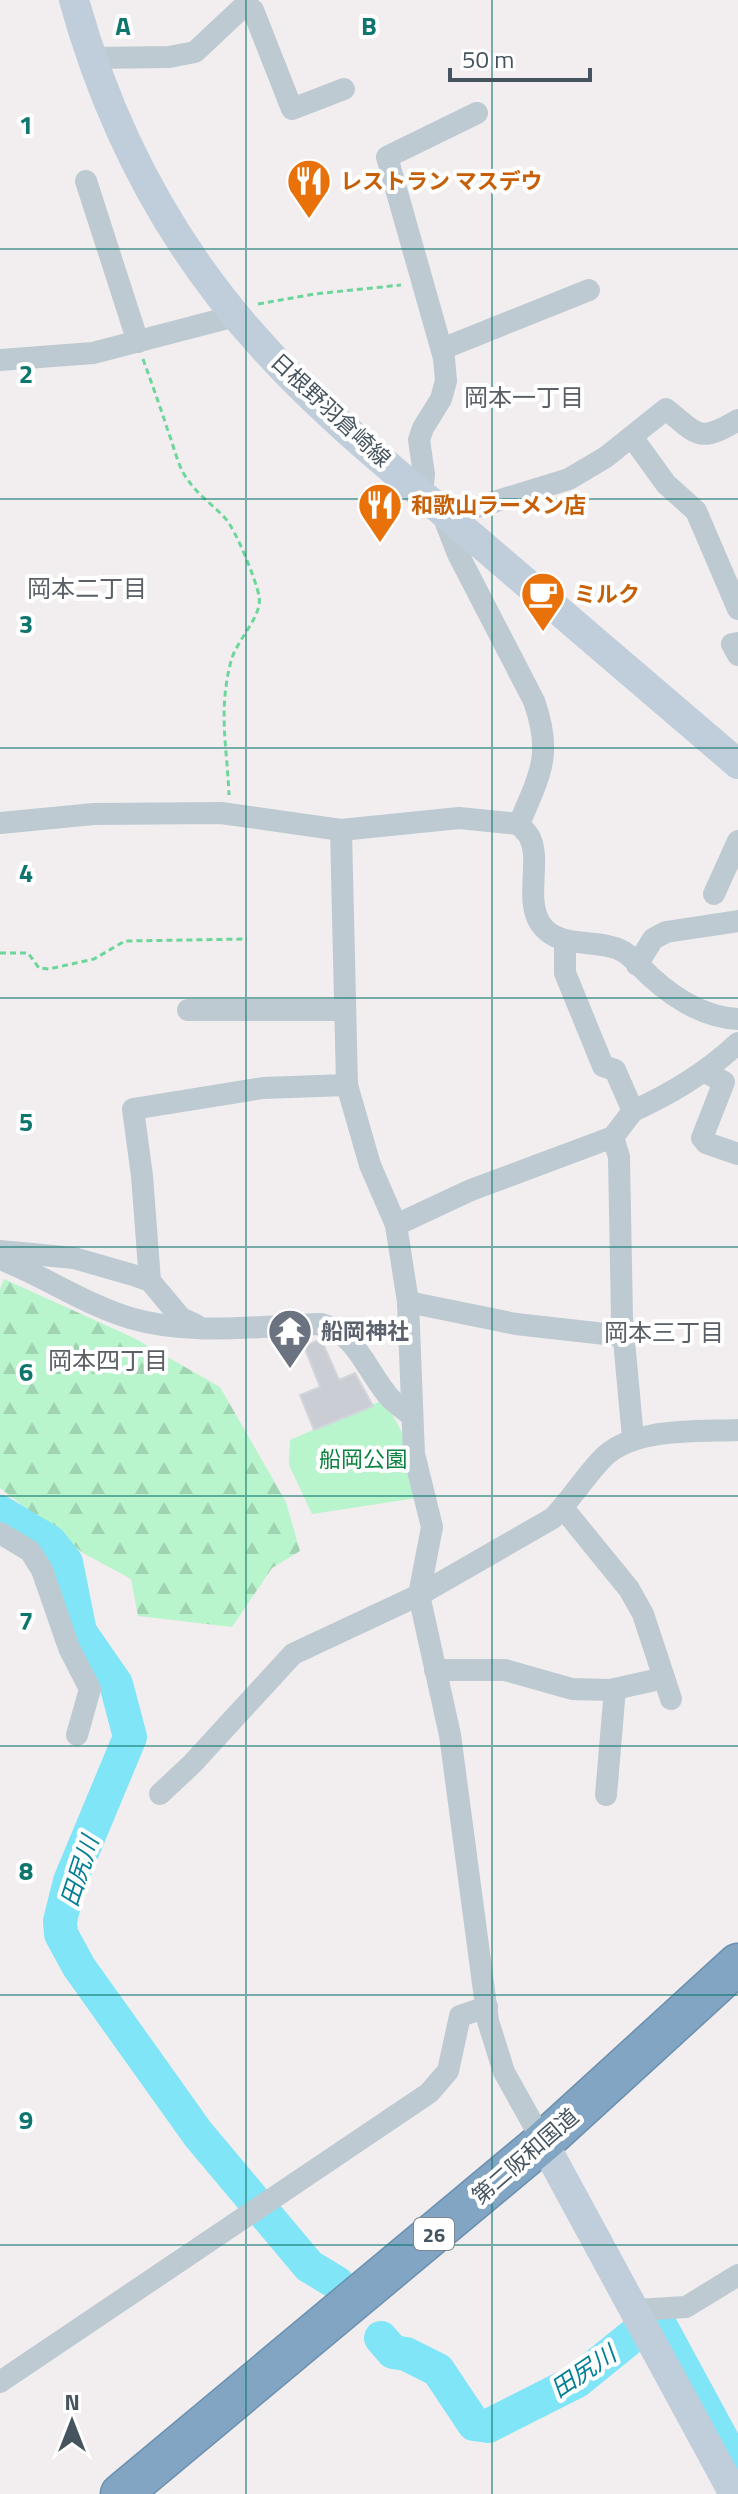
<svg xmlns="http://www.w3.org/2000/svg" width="738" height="2494" viewBox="0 0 738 2494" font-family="'Titillium Web','Noto Sans JP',sans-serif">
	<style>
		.forest { fill: url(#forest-firs) }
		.park { fill: #b8f4cc }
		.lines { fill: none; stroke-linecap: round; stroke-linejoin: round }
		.river { stroke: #80e5f6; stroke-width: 34 }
		.building { fill: #caced4; stroke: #d2d5db; stroke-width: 2 }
		.highway-casing { stroke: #6c90af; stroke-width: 43 }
		.path { stroke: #6cd69b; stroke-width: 3; stroke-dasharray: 6 4; stroke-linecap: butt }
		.street { stroke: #becad2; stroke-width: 22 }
		.secondary { stroke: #bfceda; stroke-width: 30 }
		.highway { stroke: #81a5c3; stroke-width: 40 }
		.grid { fill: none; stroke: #0f766e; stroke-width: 2; stroke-opacity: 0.55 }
		.labels { text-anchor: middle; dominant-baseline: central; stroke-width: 8; stroke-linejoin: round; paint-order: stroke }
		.shield { fill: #fff; stroke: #7d878e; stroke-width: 2 }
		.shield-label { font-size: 20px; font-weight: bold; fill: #45545e }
		.food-label { font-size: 22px; font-weight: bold; fill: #c56008; stroke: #fff; text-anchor: start }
		.street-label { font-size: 22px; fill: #45545e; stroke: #fff }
		.worship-label { font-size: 22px; font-weight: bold; fill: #5b616d; stroke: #fff; text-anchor: start }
		.park-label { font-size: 22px; fill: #0c8340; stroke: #fff }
		.neighbourhood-label { font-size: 24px; fill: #5a6065; stroke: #fff }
		.water-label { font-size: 24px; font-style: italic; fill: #037f95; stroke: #fff }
		.grid-label { font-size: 26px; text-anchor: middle; font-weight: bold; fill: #0f766e; stroke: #fff; stroke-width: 8; stroke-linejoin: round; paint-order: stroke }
	</style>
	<defs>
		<pattern id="forest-firs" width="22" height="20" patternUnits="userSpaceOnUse" patternTransform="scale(2)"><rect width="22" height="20" fill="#b8f4cc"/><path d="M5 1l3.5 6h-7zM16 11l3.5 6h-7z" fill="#a0d3b2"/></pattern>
	</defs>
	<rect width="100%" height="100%" fill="#f2eeef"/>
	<!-- forest -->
	<path class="forest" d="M4 1279 134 1338 220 1387 286 1502 300 1551 272 1568 232 1627 138 1616 131 1579 83 1553 0 1488V1289Z"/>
	<!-- park -->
	<path class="park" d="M383 1400C407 1436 412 1455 417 1498L312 1514 289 1465 290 1440Z"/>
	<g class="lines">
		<!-- river -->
		<g class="river">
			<path d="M0 1512 50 1542 66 1562 80 1632 116 1684 130 1737 70 1881 60 1921 61 1934 79 1967 198 2134 309 2266 337 2283"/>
			<path d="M381 2338 393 2352 406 2354 438 2370 474 2424 488 2426 577 2381 635 2334 659 2323 738 2469"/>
		</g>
	</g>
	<!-- building -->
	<path class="building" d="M321 1339 339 1380 355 1373 373 1406 314 1430 300 1395 320 1387 304 1346Z"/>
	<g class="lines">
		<!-- highway casing -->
		<g class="highway-casing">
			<path id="highway" d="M121 2494 543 2142 738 1964"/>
		</g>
		<!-- path -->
		<g class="path">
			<path d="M258 304 314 294 401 285"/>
			<path d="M143 359C152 384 161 409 169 434 174 447 177 462 184 474 195 493 211 503 225 518 236 530 256 580 259 596 263 616 237 639 231 661 218 712 227 745 229 795"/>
			<path d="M0 953H28L39 968 49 969 94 959 125 941 247 939"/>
			<path d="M374 1341 390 1335"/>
		</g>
		<!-- street -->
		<g class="street">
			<path d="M90 58 169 57 195 52 245 5 253 10 292 109 344 89"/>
			<path d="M86 181 138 342"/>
			<path d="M442 349 589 290"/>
			<path d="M0 360 93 353 235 316"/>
			<path d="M632 437 666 484 696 511 738 609"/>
			<path d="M422 493 424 474 419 440 423 428 441 399 446 381 444 358 387 157 477 113"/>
			<path d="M442 513 458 554 534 701C553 755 540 774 519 824"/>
			<path d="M448 516 569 479 606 457 666 409C699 436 699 443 738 420"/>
			<path d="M738 643 732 644 738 655"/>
			<path d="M0 823 94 814 221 813 341 830 459 818 519 824C522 828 528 833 530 838 541 861 525 899 540 923 558 951 598 937 624 952 634 958 643 970 651 977 675 999 705 1017 738 1019"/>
			<path d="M341 830 347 1085 370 1165 396 1225 408 1302 414 1454 432 1527 419 1595 450 1735 488 2021 504 2072 543 2142"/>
			<path d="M714 894 738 841"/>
			<path d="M637 965 653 939 666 932 738 921"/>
			<path d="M188 1010H345"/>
			<path d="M705 1072 724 1082 702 1138 706 1143 738 1154"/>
			<path d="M633 1111C673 1093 706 1073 738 1043"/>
			<path d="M613 1137 619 1157 622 1319 633 1438"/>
			<path d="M396 1225 471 1190 613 1137 633 1111 615 1070 603 1066 565 973V941"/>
			<path d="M0 1251 74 1258 133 1275 150 1281 181 1318 196 1325"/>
			<path d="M0 1259C44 1276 84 1304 130 1318 190 1336 259 1326 321 1324 354 1332 366 1368 386 1393 392 1402 402 1408 410 1414"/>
			<path d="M150 1281 142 1176 133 1109 263 1088 347 1085"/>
			<path d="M408 1302 516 1324 623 1336"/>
			<path d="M563 1508 629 1589 643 1614 671 1699"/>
			<path d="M0 1533 30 1551 42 1570 69 1648 90 1689 77 1735"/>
			<path d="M435 1670H505L572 1689 610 1690 664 1678"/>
			<path d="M160 1794 192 1764 293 1654 419 1595 553 1518C571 1499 584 1478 601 1460 630 1427 697 1432 738 1430"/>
			<path d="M606 1795 615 1689"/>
			<path d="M636 2310 686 2307 738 2275"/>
			<path d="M0 2382 429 2093 448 2071 460 2016 487 2007"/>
		</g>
		<!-- secondary -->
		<g class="secondary">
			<path d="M74 0C110 130 172 248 264 348 327 418 403 478 475 539 563 614 651 689 738 764"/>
			<path d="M543 2142 734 2494"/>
		</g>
		<!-- highway -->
		<use href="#highway" class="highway"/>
	</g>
	<!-- grid -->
	<path class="grid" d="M246 0V2494M492 0V2494M0 249H738M0 499H738M0 748H738M0 998H738M0 1247H738M0 1496H738M0 1746H738M0 1995H738M0 2245H738"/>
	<!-- icons -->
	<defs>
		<g id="restaurant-pin" transform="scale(2.3)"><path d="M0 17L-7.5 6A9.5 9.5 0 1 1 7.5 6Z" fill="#e8710a" stroke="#fff"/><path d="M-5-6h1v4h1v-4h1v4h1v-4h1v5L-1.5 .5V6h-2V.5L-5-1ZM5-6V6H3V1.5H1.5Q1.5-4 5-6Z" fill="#fff"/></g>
		<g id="cafe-pin" transform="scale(2.3)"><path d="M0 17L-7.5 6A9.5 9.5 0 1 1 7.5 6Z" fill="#e8710a" stroke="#fff"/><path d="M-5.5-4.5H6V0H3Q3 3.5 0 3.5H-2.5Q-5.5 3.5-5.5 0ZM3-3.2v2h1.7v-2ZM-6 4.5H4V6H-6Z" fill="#fff"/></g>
		<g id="temple-pin" transform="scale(2.3)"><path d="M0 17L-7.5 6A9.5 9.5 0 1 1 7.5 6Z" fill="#6b7280" stroke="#fff"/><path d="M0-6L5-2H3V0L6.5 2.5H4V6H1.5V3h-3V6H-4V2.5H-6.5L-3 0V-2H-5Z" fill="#fff"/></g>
	</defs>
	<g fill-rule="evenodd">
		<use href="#restaurant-pin" x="309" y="181"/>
		<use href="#restaurant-pin" x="380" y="505"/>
		<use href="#cafe-pin" x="543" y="594"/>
		<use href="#temple-pin" x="290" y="1331"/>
	</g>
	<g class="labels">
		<!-- shield labels -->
		<rect class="shield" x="414" y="2218" width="40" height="32" rx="6"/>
		<g class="shield-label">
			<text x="434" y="2234">26</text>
		</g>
		<!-- food labels -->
		<g class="food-label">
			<text x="340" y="181">レストラン マスデウ</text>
			<text x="411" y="505">和歌山ラーメン店</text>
			<text x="574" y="594">ミルク</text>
		</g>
		<!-- street labels -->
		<g class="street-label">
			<text transform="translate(331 410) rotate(43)">日根野羽倉崎線</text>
			<text transform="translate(525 2156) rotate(-41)">第二阪和国道</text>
		</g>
		<!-- worship labels -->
		<g class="worship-label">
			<text x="321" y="1331">船岡神社</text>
		</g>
		<!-- park labels -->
		<g class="park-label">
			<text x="363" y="1459">船岡公園</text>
		</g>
		<!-- neighbourhood labels -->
		<g class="neighbourhood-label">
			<text x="524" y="397">岡本一丁目</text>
			<text x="87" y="588">岡本二丁目</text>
			<text x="664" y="1332">岡本三丁目</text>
			<text x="108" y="1360">岡本四丁目</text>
		</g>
		<!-- water labels -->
		<g class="water-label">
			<text transform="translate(79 1871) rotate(-72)">田尻川</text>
			<text transform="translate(583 2371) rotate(-34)">田尻川</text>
		</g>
	</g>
	<g class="grid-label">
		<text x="123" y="35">A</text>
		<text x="369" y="35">B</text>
		<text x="26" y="134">1</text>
		<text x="26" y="383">2</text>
		<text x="26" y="633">3</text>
		<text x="26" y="882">4</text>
		<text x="26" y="1131">5</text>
		<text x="26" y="1381">6</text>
		<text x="26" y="1630">7</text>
		<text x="26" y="1880">8</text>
		<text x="26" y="2129">9</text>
	</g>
	<!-- north arrow -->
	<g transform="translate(72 2422)" stroke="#ffffff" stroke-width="6" paint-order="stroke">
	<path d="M0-6L14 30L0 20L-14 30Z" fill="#45545e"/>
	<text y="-12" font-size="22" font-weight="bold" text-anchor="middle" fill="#45545e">N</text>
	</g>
	<!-- scale -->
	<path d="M450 68v12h140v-12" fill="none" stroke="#45545e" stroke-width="4"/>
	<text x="462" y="68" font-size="24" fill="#45545e" stroke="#ffffff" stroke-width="6" paint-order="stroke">50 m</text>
</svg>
